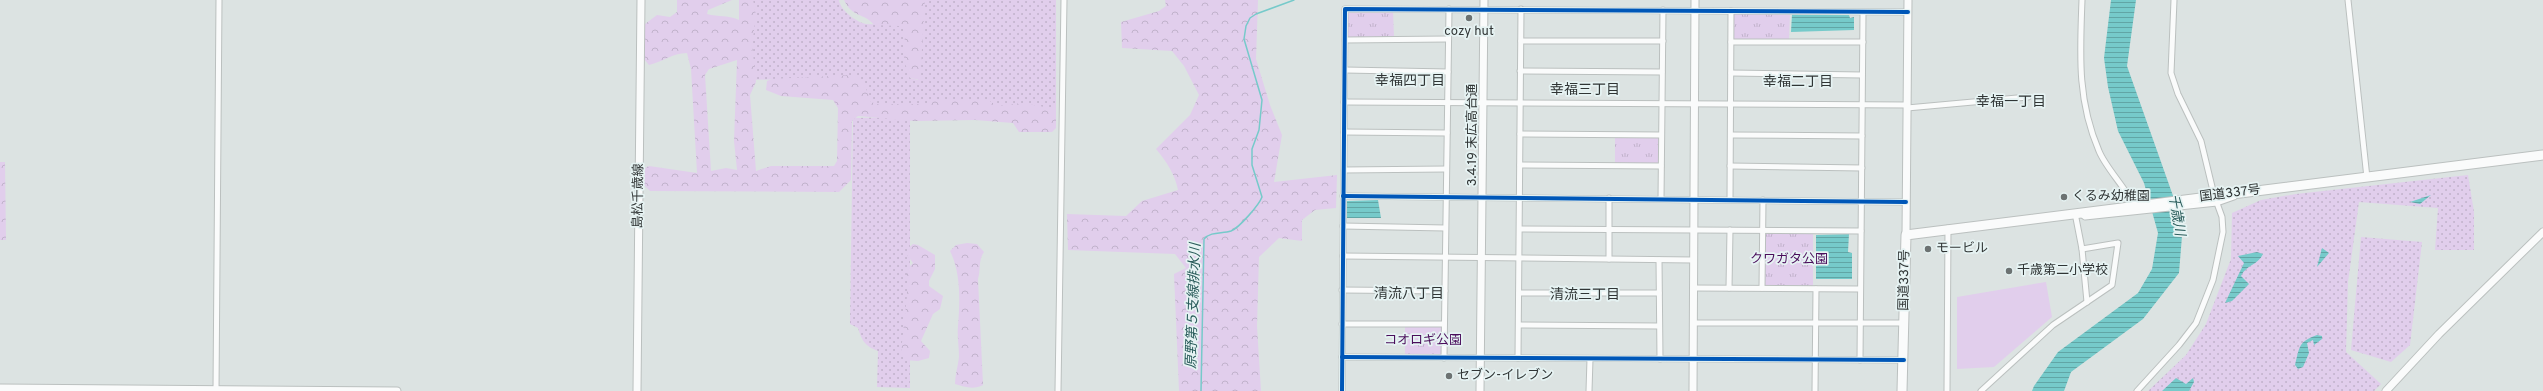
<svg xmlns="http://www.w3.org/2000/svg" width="2543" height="391" viewBox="0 0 2543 391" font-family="Overpass,'Noto Sans JP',sans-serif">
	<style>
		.grass { fill: url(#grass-dots) }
		.forest { fill: url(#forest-crowns); fill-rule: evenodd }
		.park { fill: url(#park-tufts) }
		.pitch { fill: #e1ceec }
		.water { fill: url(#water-rules) }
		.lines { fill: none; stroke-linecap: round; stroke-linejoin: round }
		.stream { stroke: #76caca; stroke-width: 1.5 }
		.street-casing { stroke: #bbc0bf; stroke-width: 7 }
		.secondary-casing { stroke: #bbc0bf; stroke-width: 9 }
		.highway-casing { stroke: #bbc0bf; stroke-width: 11 }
		.street { stroke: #fafbfb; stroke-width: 5 }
		.secondary { stroke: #fafbfb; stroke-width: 7 }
		.highway { stroke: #fafbfb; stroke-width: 9 }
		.cycleway-casing { stroke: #e6f3f3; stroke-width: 6 }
		.cycleway { stroke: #0057b8; stroke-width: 4 }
		.poi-dot { fill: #6c7272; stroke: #e6f3f3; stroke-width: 1.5 }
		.labels { text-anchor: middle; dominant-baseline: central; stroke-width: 3.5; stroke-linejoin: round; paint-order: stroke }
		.poi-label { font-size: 13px; fill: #303535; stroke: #e6f3f3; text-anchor: start }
		.street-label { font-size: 13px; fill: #303535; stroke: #e6f3f3 }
		.park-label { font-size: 13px; fill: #4a0d5b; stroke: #e6f3f3 }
		.neighbourhood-label { font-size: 14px; fill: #303535; stroke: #e6f3f3 }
		.water-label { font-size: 14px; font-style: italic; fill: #2a5c5b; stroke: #e6f3f3 }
	</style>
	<defs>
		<pattern id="grass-dots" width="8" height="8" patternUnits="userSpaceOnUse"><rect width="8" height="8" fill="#e1ceec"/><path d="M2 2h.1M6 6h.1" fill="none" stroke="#c1b2cb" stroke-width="1.8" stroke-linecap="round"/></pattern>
		<pattern id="forest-crowns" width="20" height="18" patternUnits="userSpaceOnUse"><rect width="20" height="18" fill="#e1ceec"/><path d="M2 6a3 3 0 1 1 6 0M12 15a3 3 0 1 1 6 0" fill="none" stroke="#c1b2cb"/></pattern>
		<pattern id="park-tufts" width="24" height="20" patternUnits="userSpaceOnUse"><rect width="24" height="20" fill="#e1ceec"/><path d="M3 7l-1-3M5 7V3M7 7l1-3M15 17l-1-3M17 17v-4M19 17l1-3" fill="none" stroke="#c1b2cb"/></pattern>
		<pattern id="water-rules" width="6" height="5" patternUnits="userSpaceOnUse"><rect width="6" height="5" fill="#76caca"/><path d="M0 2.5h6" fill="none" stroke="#61a5a5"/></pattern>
	</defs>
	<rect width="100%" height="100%" fill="#dce3e2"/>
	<!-- grass -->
	<g class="grass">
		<path d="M752 0H839C840 10 856 22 866 24 879 26 893 19 905 26L910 78 918 80 922 0H1056V109L873 106 850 77 751 80Z"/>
		<path d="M910 117V388L877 387 878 351C865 346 862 341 858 328L850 324 853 118Z"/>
		<path d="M2468 175 2474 212V250H2435L2438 208 2359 202 2348 282 2346 352 2381 384 2374 391H2148L2186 355 2206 324 2231 259 2232 213 2261 200 2296 194Z"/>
		<path d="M2361 237 2422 242 2410 345 2391 362 2351 350Z"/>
	</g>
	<!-- forest -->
	<g class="forest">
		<path d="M677 0H732L708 10 707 14C718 17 730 15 739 20V0H753L756 15 752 45 756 82 750 95 756 171 771 166H834L837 161 838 108 833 100 781 96 766 90 767 81 772 79 852 75 864 83 871 102 877 104H923L941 99H987L997 106 1022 103 1056 109V128L1052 132H1019L1013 123 975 120 915 121 858 116 852 121 851 180 839 192 650 191 644 185 645 168 649 166 697 173 691 69 687 53C672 53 663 62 649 65L644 59 645 24 657 15 670 17 677 12ZM737 60 734 141 737 170 726 168 711 171 705 75 709 69Z"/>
		<path d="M844 0H925L920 80 910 78 904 60 905 29 900 26 874 25C864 12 853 19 844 0Z"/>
		<path d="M1165 0H1258L1256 59 1270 105 1282 135 1274 182 1337 175 1336 208 1315 210 1302 220V241L1279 238 1259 257 1257 326 1261 391H1179L1174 274 1186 268 1175 254 1068 250 1067 214 1126 216 1142 201 1178 190C1175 174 1166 161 1156 149L1190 115 1199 95 1184 66 1172 51 1122 48 1121 22 1159 11 1166 6Z"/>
		<path d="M0 162H5L6 240H0Z"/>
		<path d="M967 243 977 244 984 252C978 260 981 270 978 279L983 385C974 390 964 387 955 384 955 375 958 366 959 357 959 346 957 336 958 326 960 301 961 273 950 251L956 245Z"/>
		<path d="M913 244 918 245 935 255V269L929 281V286L943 296 940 309 933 314 921 341 930 351 929 358 918 361 905 360 901 352 907 296V269L913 263 907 255V249Z"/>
	</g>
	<!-- park -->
	<g class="park">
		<path d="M1393 11 1394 37H1348V12Z"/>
		<path d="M1734 14H1790L1789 39H1734Z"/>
		<path d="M1615 138H1659L1658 163H1615Z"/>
		<path d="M1765 234H1813V286L1765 285Z"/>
		<path d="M1441 326V355H1405V327Z"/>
	</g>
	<!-- pitch -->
	<path class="pitch" d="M2046 282 2052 317 1994 367 1957 369V297Z"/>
	<!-- water -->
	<g class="water">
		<path d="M2111 0H2136L2127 66 2183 224 2179 273 2143 319 2071 372 2064 391H2032L2034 386 2058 352 2138 293 2152 269 2158 233 2144 183 2118 131 2108 87 2104 58Z"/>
		<path d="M1792 14 1849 15 1850 18 1854 17V30L1791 32Z"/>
		<path d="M2431 195 2420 204 2410 202Z"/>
		<path d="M1378 200 1381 218H1347V201Z"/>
		<path d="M1849 234 1848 252 1852 253V279H1816V235Z"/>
		<path d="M2322 248 2329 253 2317 267Z"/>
		<path d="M2257 252 2263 254C2258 265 2246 265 2241 276L2249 284 2232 301 2225 303 2244 263 2238 256Z"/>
		<path d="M2317 335 2322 336V339L2314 345 2313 340 2307 343 2309 353 2303 367 2298 369 2295 365C2300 346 2298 342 2317 335Z"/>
		<path d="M2176 378 2186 384 2193 378 2194 382 2189 391H2162Z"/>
	</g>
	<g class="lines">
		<!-- stream -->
		<path class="stream" d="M1201 391 1204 239C1211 231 1222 234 1231 231 1239 228 1259 205 1262 197L1252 165V149L1259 130 1262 100 1244 39 1246 26 1250 18 1256 14 1294 0"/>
		<!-- street casing -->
		<g class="street-casing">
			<g id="street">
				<path d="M2082 0C2080 54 2077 100 2099 151 2105 166 2122 184 2131 200"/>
				<path d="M2348 0 2367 178"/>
				<path d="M1345 40 1448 39"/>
				<path d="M1521 41H1663"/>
				<path d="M1731 42H1863"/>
				<path d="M1345 70 1448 72"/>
				<path d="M1520 71 1662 72"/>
				<path d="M1731 73 1862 75"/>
				<path d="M1344 102 1907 105"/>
				<path d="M1907 108 2028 97"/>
				<path d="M1344 132 1447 133"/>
				<path d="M1520 134 1661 135"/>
				<path d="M1731 135 1862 136"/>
				<path d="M1520 165 1661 166"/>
				<path d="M1730 166 1862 168"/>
				<path d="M1344 170 1446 169"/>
				<path d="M1343 196 1906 202"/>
				<path d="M1609 198V259"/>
				<path d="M1661 199 1663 10"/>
				<path d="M1730 199 1731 11"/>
				<path d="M2075 213 2082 249 2087 302"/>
				<path d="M2080 213 2085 217 2217 203 2234 197"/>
				<path d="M1343 226 1445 228"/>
				<path d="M1520 229 1861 231"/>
				<path d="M1343 256 1693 260"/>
				<path d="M1659 260 1660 359"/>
				<path d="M1693 288 1860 289"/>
				<path d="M1729 288 1730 230"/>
				<path d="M1762 288 1763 200"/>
				<path d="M1342 290 1445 291"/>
				<path d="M1519 293H1659"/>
				<path d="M1693 323H1904"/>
				<path d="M1342 324H1444"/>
				<path d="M1519 325 1659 326"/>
				<path d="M1342 357 1904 360"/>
				<path d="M1444 358 1449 9"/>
				<path d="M1518 358 1521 9"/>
				<path d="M1860 360 1863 13"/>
				<path d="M216 390 219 0"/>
				<path d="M1058 391 1064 0"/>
				<path d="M1342 391 1345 9 1908 12"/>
				<path d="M1589 391 1590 359"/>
				<path d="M1815 391 1816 289"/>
				<path d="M1947 391 1948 228"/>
				<path d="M1981 391 2053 325 2112 285 2118 243 2082 249"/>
				<path d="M2137 391 2179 345 2196 323 2213 280 2223 232 2222 217 2214 195 2201 141 2178 94 2171 73 2174 0"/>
			</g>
		</g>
		<!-- secondary casing -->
		<g class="secondary-casing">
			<g id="secondary">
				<path d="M1906 235 1908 0"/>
				<path d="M0 388 397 391"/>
				<path d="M637 391 641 0"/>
				<path d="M1480 391 1484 0"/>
				<path d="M1693 391 1695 0"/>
				<path d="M2386 391 2439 334 2543 232"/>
			</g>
		</g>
		<!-- highway casing -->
		<g class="highway-casing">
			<path id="highway" d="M1902 391 1906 235C2118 207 2331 183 2543 155"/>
		</g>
		<!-- street -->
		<use href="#street" class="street"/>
		<!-- secondary -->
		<use href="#secondary" class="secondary"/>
		<!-- highway -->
		<use href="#highway" class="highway"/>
		<!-- cycleway casing -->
		<g class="cycleway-casing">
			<g id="cycleway">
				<path d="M1343 196 1906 202"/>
				<path d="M1342 357 1904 360"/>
				<path d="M1342 391 1345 9 1908 12"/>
			</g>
		</g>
		<!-- cycleway -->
		<use href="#cycleway" class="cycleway"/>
	</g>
	<!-- markers -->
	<g class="poi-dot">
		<circle cx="1469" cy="18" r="4"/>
		<circle cx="2064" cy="197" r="4"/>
		<circle cx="1928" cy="249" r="4"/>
		<circle cx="2009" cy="271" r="4"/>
		<circle cx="1449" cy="376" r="4"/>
	</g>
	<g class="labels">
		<!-- poi labels -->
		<g class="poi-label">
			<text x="1469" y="32" text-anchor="middle">cozy hut</text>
			<text x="2072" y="197">くるみ幼稚園</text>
			<text x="1936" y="249">モービル</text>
			<text x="2017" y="271">千歳第二小学校</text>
			<text x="1457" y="376">セブン-イレブン</text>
		</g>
		<!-- street labels -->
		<g class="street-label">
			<text transform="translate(1473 135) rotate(-90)">3.4.19 末広高台通</text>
			<text transform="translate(2230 194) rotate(-7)">国道337号</text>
			<text transform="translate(639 196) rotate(-89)">島松千歳線</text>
			<text transform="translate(1905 280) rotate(-89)">国道337号</text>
		</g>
		<!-- park labels -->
		<g class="park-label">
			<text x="1789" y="260">クワガタ公園</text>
			<text x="1423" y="341">コオロギ公園</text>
		</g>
		<!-- neighbourhood labels -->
		<g class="neighbourhood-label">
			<text x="1410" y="81">幸福四丁目</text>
			<text x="1798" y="82">幸福二丁目</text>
			<text x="1585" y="90">幸福三丁目</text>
			<text x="2011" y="102">幸福一丁目</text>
			<text x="1409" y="294">清流八丁目</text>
			<text x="1585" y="295">清流三丁目</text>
		</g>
		<!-- water labels -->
		<g class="water-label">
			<text transform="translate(2176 215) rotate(81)">千歳川</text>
			<text transform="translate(1194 306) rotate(-88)">原野第５支線排水川</text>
		</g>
	</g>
</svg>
